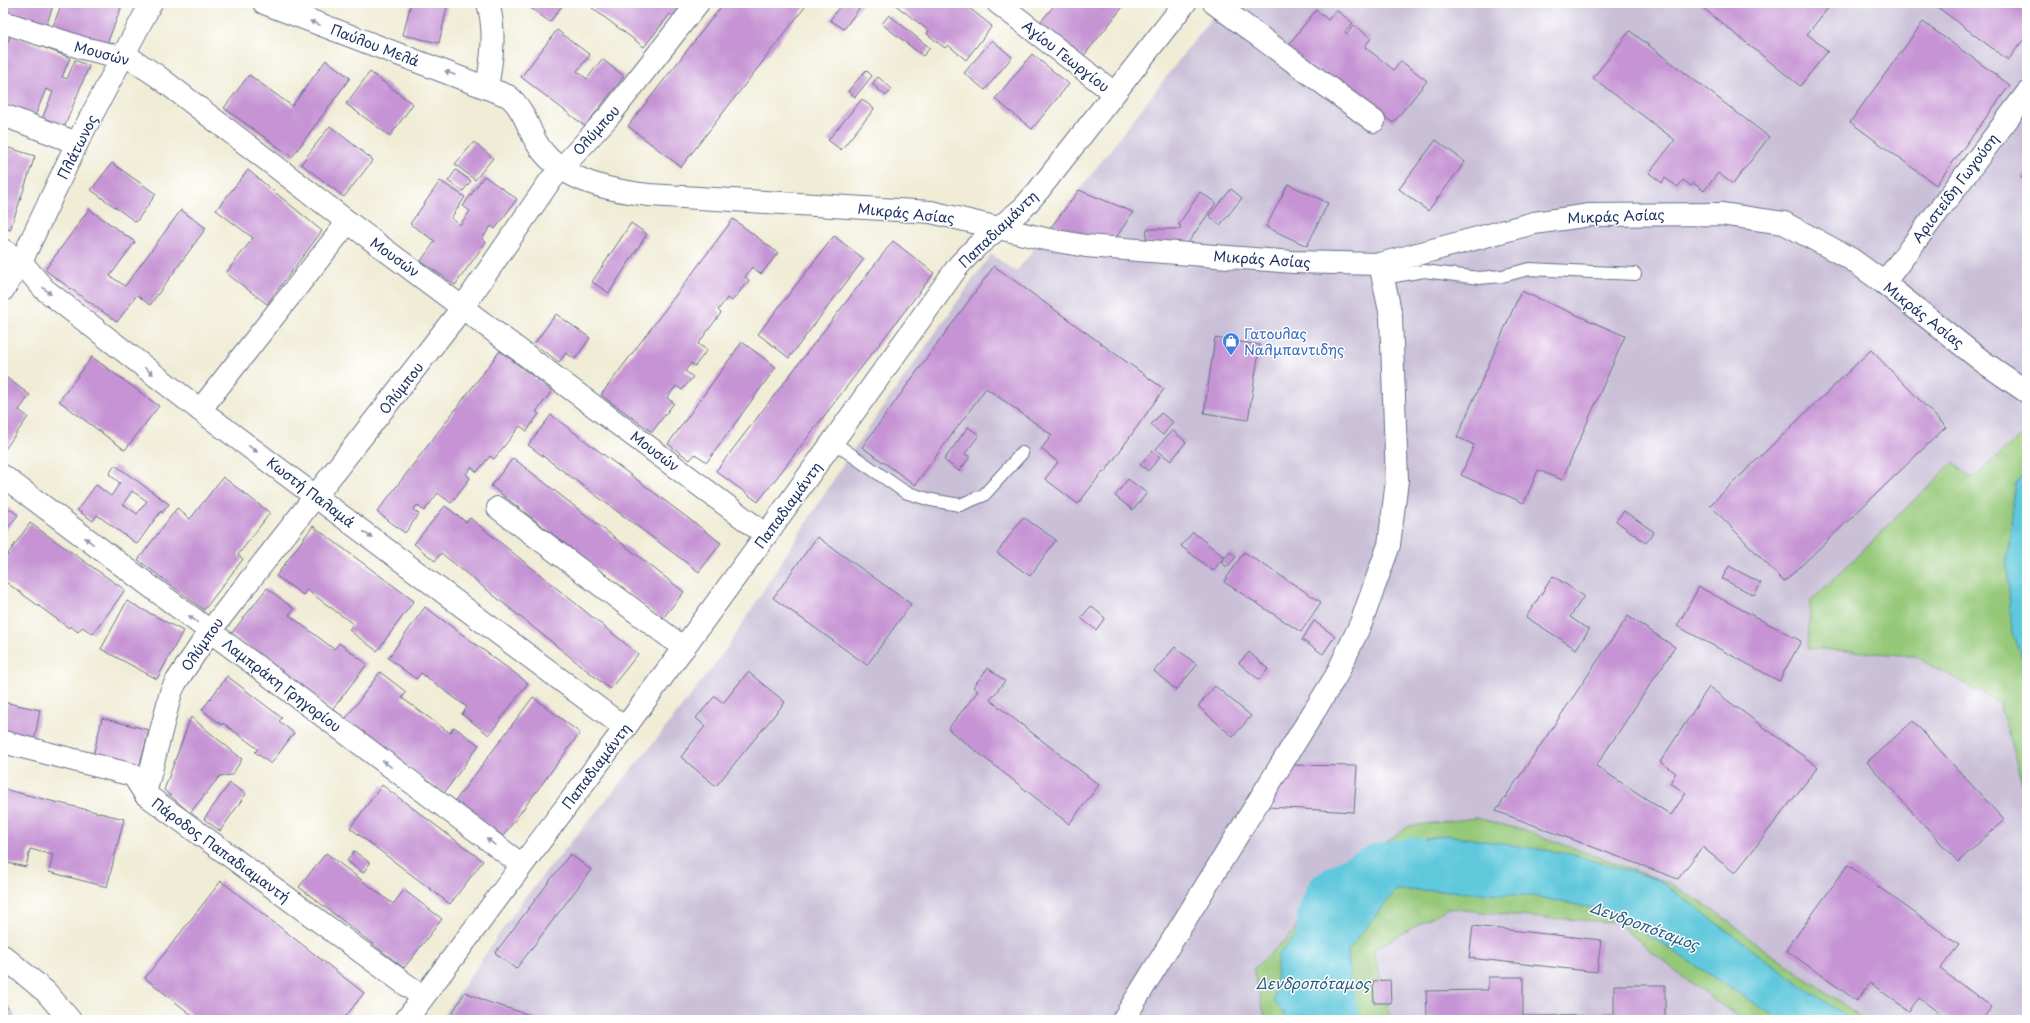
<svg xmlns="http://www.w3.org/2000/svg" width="2030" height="1023" viewBox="0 0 2030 1023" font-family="'Playpen Sans',sans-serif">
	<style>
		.industrial { fill: #c9bfd7 }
		.green { fill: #95c878; stroke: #587c6b }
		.water { fill: #5fc8db; stroke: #3d7c9c }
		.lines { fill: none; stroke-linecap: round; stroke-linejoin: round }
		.river { stroke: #5fc8db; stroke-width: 46 }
		.building { fill: #c694d4; fill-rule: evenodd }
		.lane-casing { stroke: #667188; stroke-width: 14 }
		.street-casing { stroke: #667188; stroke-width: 24 }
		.secondary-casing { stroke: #667188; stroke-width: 24 }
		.lane { stroke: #fff; stroke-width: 12 }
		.street { stroke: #fff; stroke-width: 22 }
		.secondary { stroke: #fff; stroke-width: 22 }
		.oneway { fill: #8d97ae }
		.labels { text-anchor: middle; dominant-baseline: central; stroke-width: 3; stroke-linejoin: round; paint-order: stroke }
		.street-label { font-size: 14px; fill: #1b2f5e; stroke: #fff }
		.shop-label { font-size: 14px; fill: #366cbe; stroke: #fff; text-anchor: start }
		.water-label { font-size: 15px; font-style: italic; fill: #2f5d84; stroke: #fff }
	</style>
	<rect width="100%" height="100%" fill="#fff"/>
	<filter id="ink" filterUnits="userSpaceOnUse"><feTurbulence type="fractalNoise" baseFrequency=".025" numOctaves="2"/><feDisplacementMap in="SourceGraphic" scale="8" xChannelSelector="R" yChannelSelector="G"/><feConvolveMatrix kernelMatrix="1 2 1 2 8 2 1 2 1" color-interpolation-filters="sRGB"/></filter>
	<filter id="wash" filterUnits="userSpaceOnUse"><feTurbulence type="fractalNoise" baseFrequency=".012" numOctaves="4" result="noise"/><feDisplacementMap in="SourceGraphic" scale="16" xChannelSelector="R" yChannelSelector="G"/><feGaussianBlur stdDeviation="0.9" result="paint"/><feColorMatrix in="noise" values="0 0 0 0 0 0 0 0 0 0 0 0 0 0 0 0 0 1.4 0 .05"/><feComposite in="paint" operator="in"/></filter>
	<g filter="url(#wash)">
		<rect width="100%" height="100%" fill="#f0ecd5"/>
		<!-- industrial -->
		<path class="industrial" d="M1223 3H2027V1020H440L522 901 660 735 727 648 846 460 991 254 1016 272Z"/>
		<!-- green -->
		<g class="green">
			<path d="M2027 430V800L1999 703 1915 656 1808 648 1810 602 1953 462 1972 479Z"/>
			<path d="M1476 818 1524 830 1669 883 1714 910 1757 944 1866 1020H1742L1679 974 1616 922 1529 917 1448 908 1373 950 1392 1020H1266L1253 969 1294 932 1311 888 1349 868 1409 826Z"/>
		</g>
		<!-- water -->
		<g class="water">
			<path d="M2027 472V672L2012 633 2007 566 2015 484Z"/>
			<path d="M1446 835 1570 854 1659 880 1789 977 1851 1020H1780L1612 912 1533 896 1450 891 1396 890 1348 951 1352 1003 1362 1020H1289L1274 1001 1278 955 1341 889 1390 846Z"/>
		</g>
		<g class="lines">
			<!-- river -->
			<path class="river" d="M1337 1020 1319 944 1320 916 1329 894 1352 879 1380 866 1414 860"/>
		</g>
		<g id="blocks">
			<!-- building -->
			<g class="building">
				<path d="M3 3H54L45 29 3 15 5 11H3Z"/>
				<path d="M62 3H123L106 46 53 26Z"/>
				<path d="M411 3H448L439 43 403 35Z"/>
				<path d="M524 3H564L550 22Z"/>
				<path d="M596 3H686L675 18 670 14 644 47 592 8Z"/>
				<path d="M724 3H808L681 167 628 126Z"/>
				<path d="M842 3H863L844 29 830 20Z"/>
				<path d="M893 3H963L992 26 966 60 948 45 945 48 927 34 929 31Z"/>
				<path d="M1056 3H1126L1082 58 1039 24Z"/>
				<path d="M1697 3H1823L1829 7 1807 34 1828 51 1800 86Z"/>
				<path d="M1932 3H2027V35L2008 60Z"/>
				<path d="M1316 10 1328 20 1336 10 1353 23 1345 32 1347 34 1354 25 1371 38 1365 47 1394 70 1401 61 1427 81 1393 123 1368 103 1286 48Z"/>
				<path d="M889 15 930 48 923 56 882 24Z"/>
				<path d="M1923 22 2010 85 1936 185 1850 122Z"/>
				<path d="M557 30 590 55 577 71 587 79 602 59 624 76 585 126 521 77Z"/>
				<path d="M1630 31 1769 137 1733 184 1718 173 1704 191 1693 183 1691 186 1683 180 1678 187 1665 178 1662 183 1649 173 1675 140 1593 78Z"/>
				<path d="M11 34 70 58 62 77 67 79 75 60 89 66 64 128 42 119 53 92 46 89 35 116 3 103V54Z"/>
				<path d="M992 40 1012 57 985 90 964 73Z"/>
				<path d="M1032 54 1069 84 1032 129 995 99Z"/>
				<path d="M326 60 350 78 292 157 224 108 249 75 292 106Z"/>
				<path d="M866 70 872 76 855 97 848 91Z"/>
				<path d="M370 72 413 104 390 136 346 104Z"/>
				<path d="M878 77 892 89 886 96 872 84Z"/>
				<path d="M862 99 874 109 841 150 828 140Z"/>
				<path d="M330 126 373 160 344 197 301 164Z"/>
				<path d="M1436 140 1465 162 1428 211 1399 189Z"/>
				<path d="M474 142 493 158 475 180 455 164Z"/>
				<path d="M3 146 35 156 10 230 3 228Z"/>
				<path d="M112 163 156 194 136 222 91 190Z"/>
				<path d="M2027 169V182L2021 177Z"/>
				<path d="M248 170 322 231 267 304 226 273 253 238 216 210Z"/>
				<path d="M456 170 471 181 463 191 448 181Z"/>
				<path d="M484 176 517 199 495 229 491 226 482 239 486 242 455 285 421 261 435 241 410 224 440 181 465 197 451 218 460 225 470 211 463 206Z"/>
				<path d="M1288 184 1328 203 1307 246 1266 227Z"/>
				<path d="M1231 189 1242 198 1220 225 1209 216Z"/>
				<path d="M1079 190 1133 212 1116 238 1048 231Z"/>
				<path d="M1200 192 1216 203 1187 244 1146 242 1147 229H1181L1179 224Z"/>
				<path d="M89 209 135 242 110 276 125 286 181 210 206 228 150 305 137 295 117 322 45 270Z"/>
				<path d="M733 219 778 253 761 274 752 267 745 277 749 280 732 301 727 298 718 310 721 313 698 344 707 350 695 366 691 363 685 371 693 377 682 390 676 386 667 398 674 403 652 432 601 395Z"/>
				<path d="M631 223 647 234 609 293 592 282Z"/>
				<path d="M834 236 864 259 789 358 758 334Z"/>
				<path d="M893 241 934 273 758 502 716 471Z"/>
				<path d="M994 266 1164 389 1105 472 1103 471 1078 504 1045 479 1058 462 1041 449 1052 435 986 388 915 485 862 447Z"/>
				<path d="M1521 291 1625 336 1562 480 1538 470 1524 503 1461 475 1474 445 1457 437Z"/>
				<path d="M556 314 590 338 575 359 566 353 559 362 534 344Z"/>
				<path d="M1215 338 1260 345 1248 420 1204 413Z"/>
				<path d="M742 342 776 367 707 462 695 454 690 460 668 444Z"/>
				<path d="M1871 350 1946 427 1784 582 1710 505Z"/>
				<path d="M500 351 552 391 536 412 539 414 527 431 520 426 494 459 490 456 477 472 471 467 466 474 470 478 451 503 438 493 424 511 417 505 413 510 419 514 405 533 377 512Z"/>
				<path d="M92 357 159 406 125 450 59 401Z"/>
				<path d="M3 375 30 395 19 410 28 417 3 452Z"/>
				<path d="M1161 413 1173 422 1163 435 1151 425Z"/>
				<path d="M551 415 721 543 699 572 528 445Z"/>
				<path d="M968 427 979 435 965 454 970 457 959 471 944 460Z"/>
				<path d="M1172 430 1186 442 1171 461 1156 449Z"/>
				<path d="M1152 451 1160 457 1148 471 1140 465Z"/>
				<path d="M513 458 684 592 662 619 491 486Z"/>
				<path d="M115 465 169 504 162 513 161 511 137 544 97 515 93 521 77 510 96 485 111 496 120 483 109 474ZM132 491 147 501 137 514 123 504Z"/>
				<path d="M223 477 270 513 238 555 243 559 204 610 138 560 177 508 190 519Z"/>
				<path d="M1128 479 1147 493 1133 510 1115 496Z"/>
				<path d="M3 504 18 515 3 534Z"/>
				<path d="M445 506 466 522 470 518 638 654 610 689 441 553 435 561 414 544Z"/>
				<path d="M1624 511 1654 532 1646 543 1616 521Z"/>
				<path d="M1023 517 1056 540 1030 576 997 553Z"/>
				<path d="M30 523 125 590 93 634 82 627 78 632 70 626 69 628 3 580V561Z"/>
				<path d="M313 526 414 601 377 651 349 630 353 624 307 590 303 595 276 576Z"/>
				<path d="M1193 532 1224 557 1213 571 1181 546Z"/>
				<path d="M817 537 911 604 867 665 773 598Z"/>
				<path d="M1230 552 1236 557 1227 567 1221 562Z"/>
				<path d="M1244 552 1321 602 1301 632 1224 582Z"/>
				<path d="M1729 566 1761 583 1754 595 1722 579Z"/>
				<path d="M1553 576 1584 596 1570 617 1589 630 1576 649 1526 617Z"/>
				<path d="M1699 587 1801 641 1779 681 1677 626Z"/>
				<path d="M267 588 294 609 289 615 334 649 339 643 367 664 332 710 231 634Z"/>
				<path d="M127 601 183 631 157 679 101 649Z"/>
				<path d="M1091 606 1105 618 1096 630 1081 618Z"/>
				<path d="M425 607 528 683 489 735 462 714 467 707 421 673 416 679 388 658Z"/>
				<path d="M1628 616 1675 647 1596 766 1671 815 1686 793 1670 783 1676 773 1660 762 1709 687 1818 767 1735 873 1702 847 1678 879 1496 811Z"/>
				<path d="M1314 621 1335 636 1323 654 1302 640Z"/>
				<path d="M1175 647 1197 665 1176 690 1154 671Z"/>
				<path d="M1249 652 1268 669 1259 680 1239 663Z"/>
				<path d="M988 668 1005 681 990 700 1099 785 1069 824 948 729 978 691 973 687Z"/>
				<path d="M380 672 406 692 402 698 450 733 454 727 479 745 444 793 344 721Z"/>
				<path d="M748 672 785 702 716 786 681 757 705 726 696 718 715 696 723 703Z"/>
				<path d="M227 676 282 718 279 721 294 733 271 764 255 752 258 749 223 723 222 725 202 710Z"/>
				<path d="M1215 686 1251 716 1233 737 1198 706Z"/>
				<path d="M533 697 580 733 503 836 455 801Z"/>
				<path d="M3 702 40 710 34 742 3 736Z"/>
				<path d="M191 717 242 759 232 775 220 776 190 813 164 790Z"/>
				<path d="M102 718 149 730 139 768 93 756Z"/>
				<path d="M1913 721 2004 820 1958 862 1867 762Z"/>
				<path d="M1286 765 1357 766 1354 812 1268 807Z"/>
				<path d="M230 783 246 794 220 831 204 819Z"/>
				<path d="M382 785 483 861 450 904 350 828Z"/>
				<path d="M3 789 124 819 107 887 49 872 53 855 30 849 26 867 3 862Z"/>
				<path d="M354 851 370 863 363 873 347 861Z"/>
				<path d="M326 853 393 904 404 890 442 919 404 968 299 887Z"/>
				<path d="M570 854 591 870 516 969 495 953Z"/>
				<path d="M1848 865 1959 945 1940 969 1992 1007 1982 1020H1949L1919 998 1909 1011 1870 983 1857 1001 1786 950Z"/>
				<path d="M221 881 364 993 343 1020H198L145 978Z"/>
				<path d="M1473 926 1601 940 1597 972 1469 958Z"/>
				<path d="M1488 977H1523V1016L1614 1015V985H1665V1020H1436V1017H1427L1426 991 1488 990Z"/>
				<path d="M1390 980 1391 1003H1374L1373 981Z"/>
				<path d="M465 992 488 1002 546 1020H448Z"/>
				<path d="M3 1000 15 1020H3Z"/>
			</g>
		</g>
	</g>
	<g filter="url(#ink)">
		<use href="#blocks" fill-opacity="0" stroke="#667188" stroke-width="1"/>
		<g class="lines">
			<!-- lane casing -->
			<g class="lane-casing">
				<g id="lane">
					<path d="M1383 278 1424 271 1479 278 1502 276 1529 269 1635 274"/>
					<path d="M833 442 905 492 931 500 960 505 984 495 1022 453"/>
				</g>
			</g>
			<!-- street casing -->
			<g class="street-casing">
				<g id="street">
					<path d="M264 3 508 96C521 105 528 126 535 140 557 180 607 190 649 195L931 212 1045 239 1086 246 1293 262 1380 264 1534 223 1590 215 1721 214 1784 223 1851 259 1884 283 1982 361 2027 392"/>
					<path d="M998 3 1114 93"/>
					<path d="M1214 3 1374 121"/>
					<path d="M3 22 83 48 133 60 156 75 348 222 766 535"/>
					<path d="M487 87C492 59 496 31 488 3"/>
					<path d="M3 115 77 143"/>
					<path d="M3 250 21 262 44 289 200 410 625 728"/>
					<path d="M1884 283 2027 93"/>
					<path d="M3 290 21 262 77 143 151 3"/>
					<path d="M200 410 348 222"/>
					<path d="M3 476 522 865"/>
					<path d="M498 508 684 648"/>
					<path d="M3 742 133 775 145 794 423 997"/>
					<path d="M145 794 171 692 176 682 210 631 463 307 550 181 610 115 698 3"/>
					<path d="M406 1020 625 728 766 535 959 265 977 246 1023 208 1038 191 1185 3"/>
					<path d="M1123 1020 1336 676 1361 623 1389 545 1397 480 1391 316 1380 264"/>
				</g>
			</g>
			<!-- secondary casing -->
			<g class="secondary-casing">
				<path id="secondary" d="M3 956 46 992 70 1020"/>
			</g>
			<!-- lane -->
			<use href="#lane" class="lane"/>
			<!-- street -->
			<use href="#street" class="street"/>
			<!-- secondary -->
			<use href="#secondary" class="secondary"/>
		</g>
		<!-- one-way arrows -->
		<defs><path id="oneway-solid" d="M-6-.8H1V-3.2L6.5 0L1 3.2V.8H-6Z"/></defs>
		<g class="oneway">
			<use href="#oneway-solid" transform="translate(315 23) rotate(-159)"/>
			<use href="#oneway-solid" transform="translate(450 73) rotate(-159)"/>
			<use href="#oneway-solid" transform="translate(47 291) rotate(41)"/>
			<use href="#oneway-solid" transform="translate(149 371) rotate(38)"/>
			<use href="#oneway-solid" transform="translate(253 449) rotate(36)"/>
			<use href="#oneway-solid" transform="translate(368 535) rotate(37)"/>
			<use href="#oneway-solid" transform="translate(89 541) rotate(-143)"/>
			<use href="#oneway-solid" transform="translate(193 619) rotate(-143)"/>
			<use href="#oneway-solid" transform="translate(387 764) rotate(-143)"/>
			<use href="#oneway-solid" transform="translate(491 842) rotate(-143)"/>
		</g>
	</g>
	<!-- icons -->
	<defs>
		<g id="shop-pin" transform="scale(0.9)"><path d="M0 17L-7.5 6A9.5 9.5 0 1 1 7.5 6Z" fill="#3f7fe0" stroke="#fff"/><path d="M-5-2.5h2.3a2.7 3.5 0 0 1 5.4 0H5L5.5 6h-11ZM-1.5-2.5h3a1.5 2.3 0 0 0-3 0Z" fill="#fff"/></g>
	</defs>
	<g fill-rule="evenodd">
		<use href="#shop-pin" x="1231" y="341"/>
	</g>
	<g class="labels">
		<!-- street labels -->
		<g class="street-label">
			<text transform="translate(375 45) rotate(21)">Παύλου Μελά</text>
			<text transform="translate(102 53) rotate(15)">Μουσών</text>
			<text transform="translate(1066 56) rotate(38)">Αγίου Γεωργίου</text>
			<text transform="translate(596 130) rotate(-48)">Ολύμπου</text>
			<text transform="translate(77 147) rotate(-63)">Πλάτωνος</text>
			<text transform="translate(1955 188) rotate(-53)">Αριστείδη Γωγούση</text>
			<text transform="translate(906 213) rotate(6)">Μικράς Ασίας</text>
			<text transform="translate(1616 216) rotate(-2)">Μικράς Ασίας</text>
			<text transform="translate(998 229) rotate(-44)">Παπαδιαμάντη</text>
			<text transform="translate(395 257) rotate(36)">Μουσών</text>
			<text transform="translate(1262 259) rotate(4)">Μικράς Ασίας</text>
			<text transform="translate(1924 315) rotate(38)">Μικράς Ασίας</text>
			<text transform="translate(401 388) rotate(-52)">Ολύμπου</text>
			<text transform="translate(655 451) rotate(37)">Μουσών</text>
			<text transform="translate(311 492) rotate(37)">Κωστή Παλαμά</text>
			<text transform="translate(788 505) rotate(-54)">Παπαδιαμάντη</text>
			<text transform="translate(202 644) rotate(-55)">Ολύμπου</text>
			<text transform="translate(282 685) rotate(37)">Λαμπράκη Γρηγορίου</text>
			<text transform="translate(596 766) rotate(-53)">Παπαδιαμάντη</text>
			<text transform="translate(221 850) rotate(36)">Πάροδος Παπαδιαμαντή</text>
		</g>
		<!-- shop labels -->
		<g class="shop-label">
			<text x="1244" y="333">Γατουλας<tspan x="1244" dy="16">Ναλμπαντιδης</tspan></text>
		</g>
		<!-- water labels -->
		<g class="water-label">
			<text transform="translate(1645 925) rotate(20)">Δενδροπόταμος</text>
			<text x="1313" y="982">Δενδροπόταμος</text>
		</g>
	</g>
	<!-- margin -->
	<rect width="2030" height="1023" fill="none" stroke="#fff" stroke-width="16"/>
</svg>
